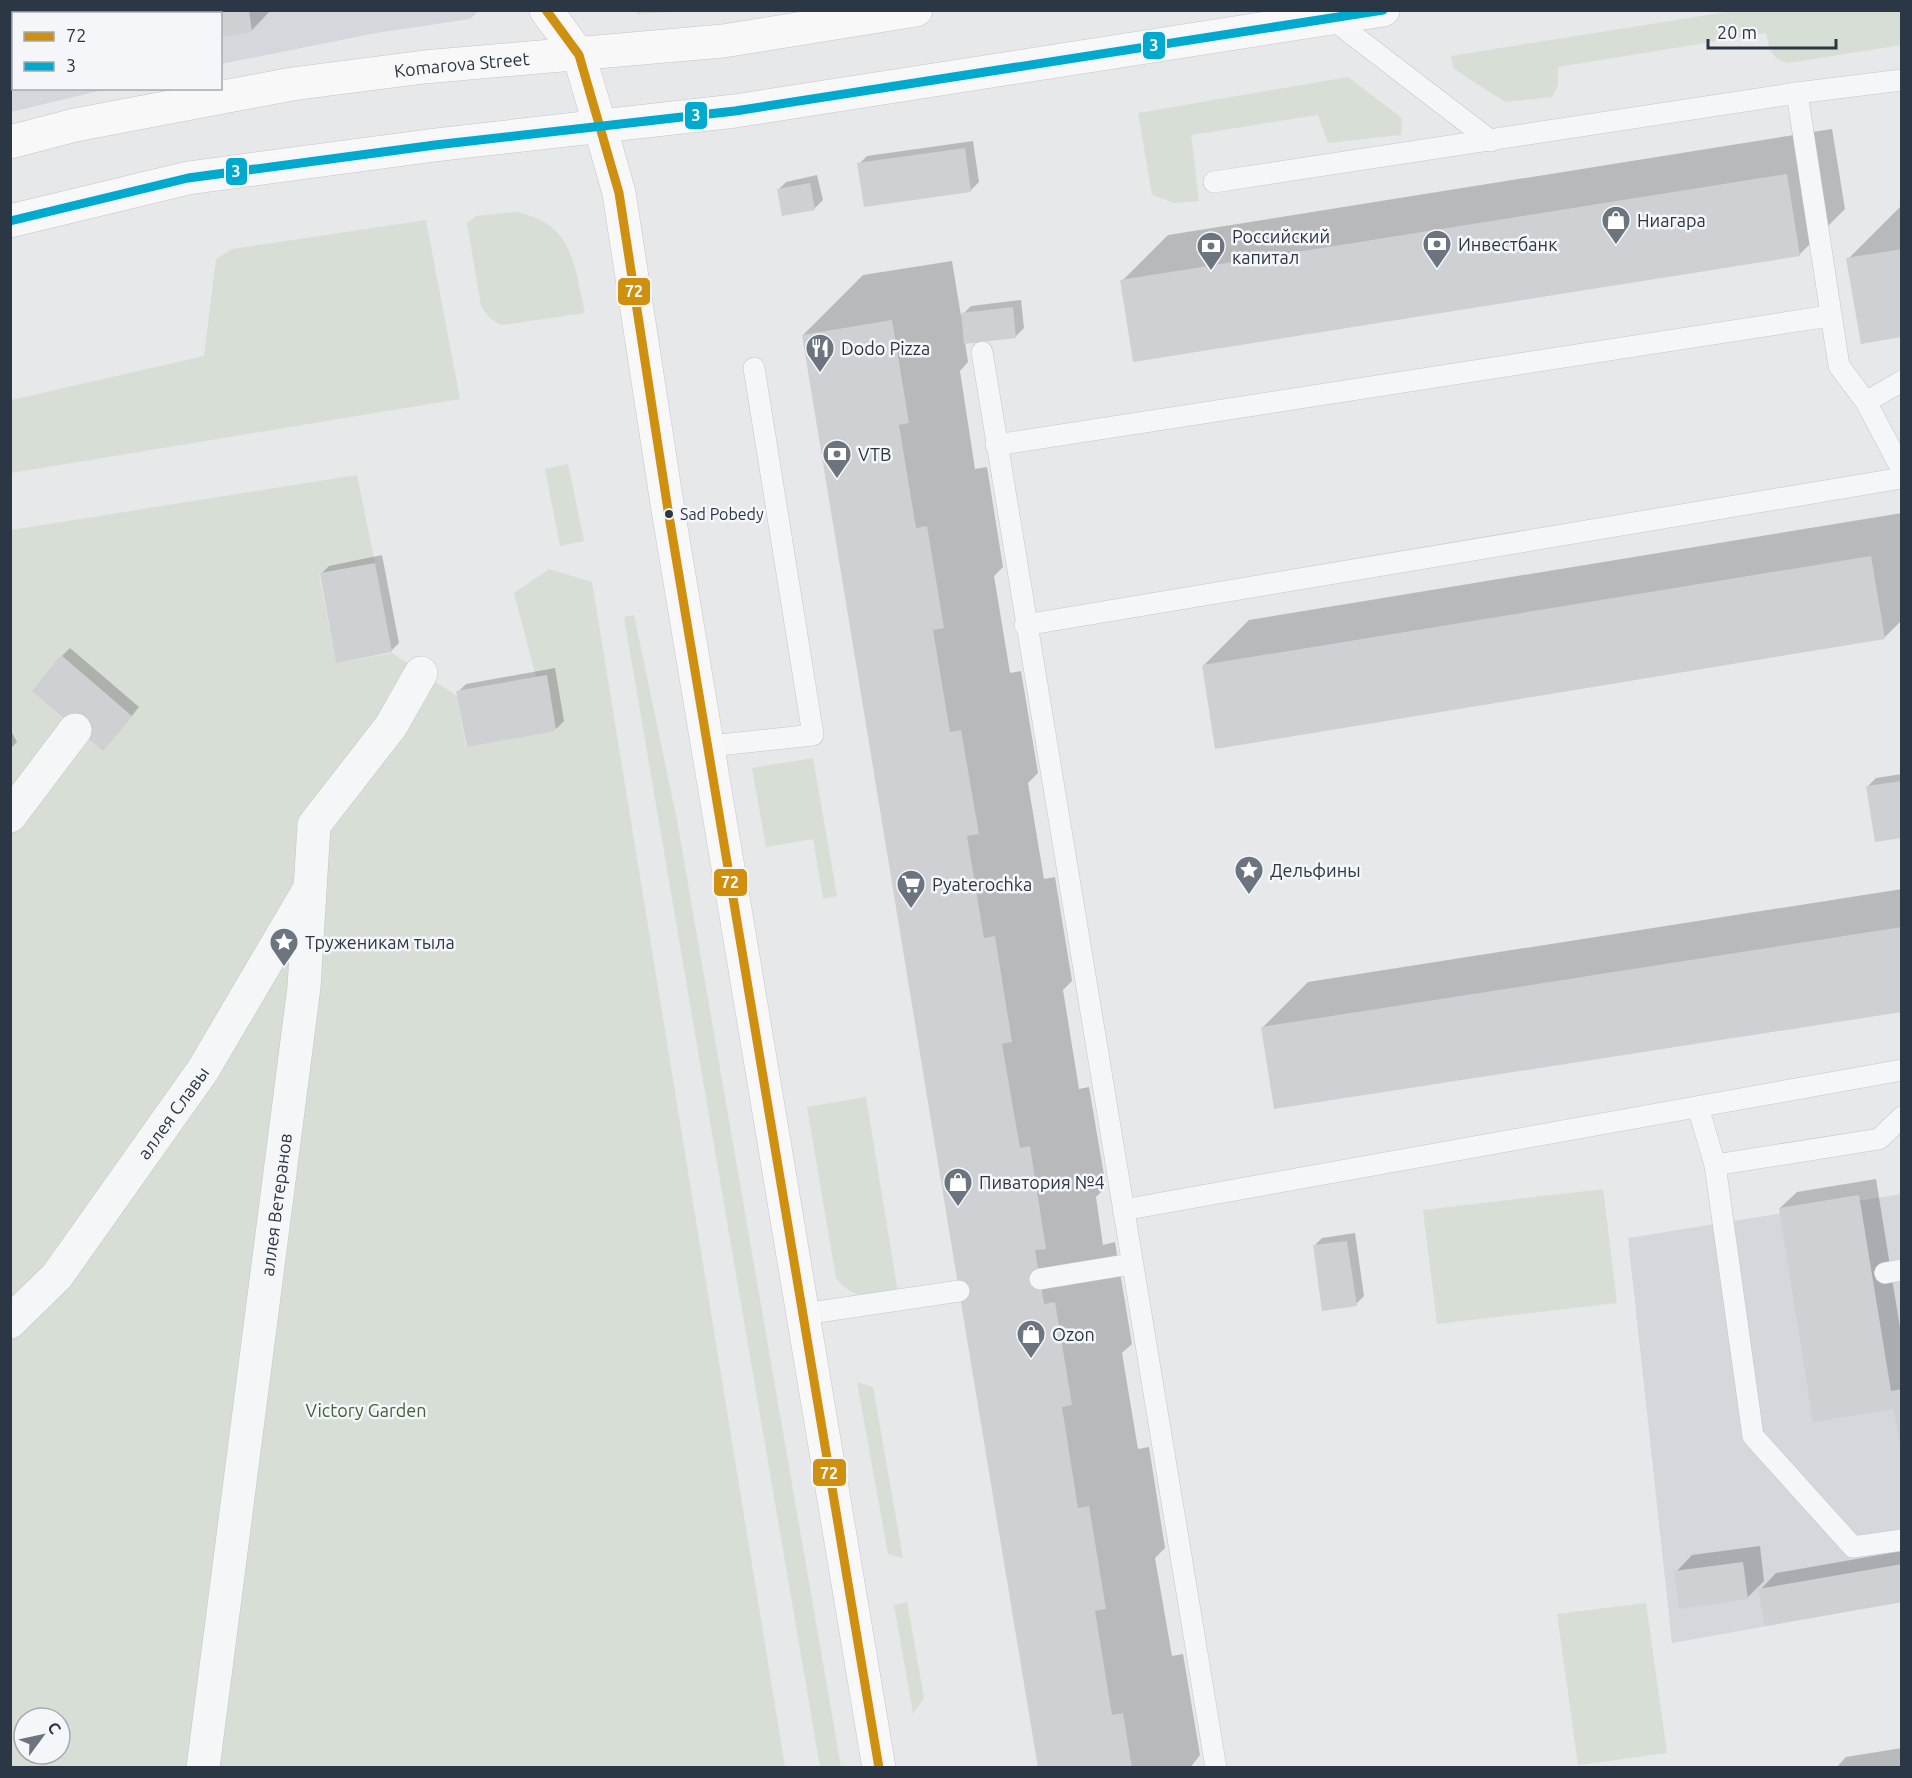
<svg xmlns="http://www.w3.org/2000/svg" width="1912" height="1778" viewBox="0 0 1912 1778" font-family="Ubuntu,sans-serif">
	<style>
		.built { fill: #d4d8dd }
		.green { fill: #d7ded6; fill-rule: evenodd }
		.shadow { fill: #0003 }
		.building { fill: #ced0d3 }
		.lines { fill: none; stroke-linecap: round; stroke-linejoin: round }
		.lane-casing { stroke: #c4c6c8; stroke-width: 22 }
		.street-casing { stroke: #c4c6c8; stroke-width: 34 }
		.secondary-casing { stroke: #c4c6c8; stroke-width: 34 }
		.primary-casing { stroke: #c2c5c8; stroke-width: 34 }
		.lane { stroke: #f5f6f7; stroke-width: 21 }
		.street { stroke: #f5f6f7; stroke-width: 33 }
		.secondary { stroke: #f8f8f8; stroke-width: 33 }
		.primary { stroke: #f8f8f8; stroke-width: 33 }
		.bus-1-casing { stroke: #f4f6f9; stroke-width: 14 }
		.bus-2-casing { stroke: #f4f6f9; stroke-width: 14 }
		.bus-1 { stroke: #ce900e; stroke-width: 9 }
		.bus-2 { stroke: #00a9ce; stroke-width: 9 }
		.bus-dot { fill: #2b3745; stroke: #f4f6f9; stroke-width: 2 }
		.labels { text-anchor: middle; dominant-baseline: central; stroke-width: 5; stroke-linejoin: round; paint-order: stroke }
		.bus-label { font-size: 16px; fill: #2b3745; stroke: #f4f6f9; text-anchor: start }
		.street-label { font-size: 18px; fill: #2b3745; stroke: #f4f6f9 }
		.poi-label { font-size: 18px; fill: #2b3745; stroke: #f4f6f9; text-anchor: start }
		.park-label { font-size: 18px; fill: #436138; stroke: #f4f6f9 }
		.line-badge { stroke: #f4f6f9; stroke-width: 2 }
		.badge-label { font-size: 16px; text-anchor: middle; font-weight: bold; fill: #fff }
	</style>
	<rect width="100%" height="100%" fill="#e6e8ea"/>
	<!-- built -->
	<g class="built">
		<path d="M10 11H479L470 19 376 33 221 64 220 14H14V88L107 89 11 112Z"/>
		<path d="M1901 1194V1602L1672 1643 1628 1238Z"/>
	</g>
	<!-- green -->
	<g class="green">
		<path d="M1739 10 1901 11V45L1788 63C1770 58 1770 49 1766 33L1558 67V85L1552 97 1505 102 1454 69 1451 56Z"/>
		<path d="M634 11H686L638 14Z"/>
		<path d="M1348 77 1402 118 1401 135 1328 143 1318 115 1191 135 1199 201 1174 203 1152 195 1138 113Z"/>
		<path d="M516 212C573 223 574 264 585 313L502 325C492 322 487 315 481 306L467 223 476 216Z"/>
		<path d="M426 220 460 399 11 473V400L204 356 216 259 232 249Z"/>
		<path d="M568 464 584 541 560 546 545 469Z"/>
		<path d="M357 475 375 563 319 574 336 663 392 653 457 696 466 747 557 731 547 675 536 677 514 593 549 569 592 582 785 1767H11V530ZM24 1718H60V1754H24Z"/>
		<path d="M634 615 677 820 841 1767H820L624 617Z"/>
		<path d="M813 758 837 896 823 899 813 839 766 847 752 768Z"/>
		<path d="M866 1097 898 1293C870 1295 855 1302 836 1278L807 1107Z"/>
		<path d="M1603 1189 1617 1303 1437 1324 1423 1210Z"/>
		<path d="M857 1382 873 1387 903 1558 888 1554Z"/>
		<path d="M907 1602 924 1698 913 1714 894 1605Z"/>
		<path d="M1646 1603 1667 1753 1578 1765 1557 1614Z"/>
	</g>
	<!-- shadow -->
	<g class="shadow">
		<path d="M42 10H271L252 30 220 14H39Z"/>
		<path d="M1832 129 1845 209 1799 255 1122 281 1168 235Z"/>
		<path d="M973 141 979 182 971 190 859 164 867 156Z"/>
		<path d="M817 175 823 200 815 208 778 190 786 182Z"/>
		<path d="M1902 205V335L1848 259Z"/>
		<path d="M952 261 961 316 971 306 1021 300 1024 328 1016 336 965 342 968 362 960 371 975 469 987 467 1003 567 994 576 1010 673 1021 671 1038 773 1028 783 1044 879 1055 877 1072 981 1063 990 1079 1089 1089 1087 1106 1187 1096 1197 1103 1245 1115 1242 1132 1344 1122 1353 1138 1449 1149 1447 1165 1548 1155 1558 1172 1656 1183 1654 1200 1755 1190 1768H1040L803 335 863 275Z"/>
		<path d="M1902 513V620L1884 638 1203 666 1249 620Z"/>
		<path d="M382 555 399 643 391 651 321 574 329 566Z"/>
		<path d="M70 648 139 707 111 741 62 656Z"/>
		<path d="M555 668 564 721 556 729 468 745 458 692 466 684Z"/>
		<path d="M10 729 17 742 10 749Z"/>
		<path d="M1902 774V836L1868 786 1876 778Z"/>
		<path d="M1902 889V1010L1262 1028 1308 982Z"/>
		<path d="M1876 1179 1902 1340V1451L1895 1408 1780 1208 1797 1192Z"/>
		<path d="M1355 1233 1364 1296 1356 1304 1314 1246 1322 1238Z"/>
		<path d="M1760 1546 1764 1581 1747 1598 1676 1572 1692 1555Z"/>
		<path d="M1902 1551V1600L1760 1590 1776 1573Z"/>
		<path d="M1902 1748V1768H1836L1846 1757Z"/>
	</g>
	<!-- building -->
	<g class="building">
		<path d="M76 10H249L252 32 220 37V14H66Z"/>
		<path d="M965 148 971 192 864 207 857 163Z"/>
		<path d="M1787 174 1800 256 1133 362 1120 280Z"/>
		<path d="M810 183 815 210 782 216 777 189Z"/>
		<path d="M1902 249V337L1861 344 1846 258Z"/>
		<path d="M1013 307 1016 338 964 344 961 313Z"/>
		<path d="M892 320 909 423 899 425 916 528 927 526 944 628 933 630 950 732 961 730 979 834 967 836 984 938 995 936 1012 1042 1002 1044 1020 1148 1030 1146 1046 1249 1035 1250 1040 1279 1044 1304 1055 1302 1072 1405 1062 1407 1078 1508 1089 1506 1106 1609 1095 1611 1112 1715 1123 1713 1132 1768H1038L959 1291 802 335Z"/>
		<path d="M1871 556 1885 639 1215 749 1202 665Z"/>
		<path d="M375 563 392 652 336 663 320 573Z"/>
		<path d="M61 655 132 716 103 751 32 691Z"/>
		<path d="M547 675 556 731 467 747 456 691Z"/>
		<path d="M1902 781V838L1875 842 1866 786Z"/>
		<path d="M1902 927V1012L1274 1109 1261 1027Z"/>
		<path d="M1859 1195 1891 1391 1902 1389V1452L1893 1409 1813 1422 1779 1208Z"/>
		<path d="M1347 1241 1357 1306 1322 1311 1313 1245Z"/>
		<path d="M1743 1562 1748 1599 1679 1609 1674 1571Z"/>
		<path d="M1902 1564V1602L1765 1626 1758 1589Z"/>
	</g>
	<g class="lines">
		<!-- lane casing -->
		<g class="lane-casing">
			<g id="lane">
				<path d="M1332 19 1491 141"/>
				<path d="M1797 93 1839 366 1866 402 1902 470"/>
				<path d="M1214 182 1797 93 1902 80"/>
				<path d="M982 352 1216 1768"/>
				<path d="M1866 402 1902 381"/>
				<path d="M996 445 1829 316"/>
				<path d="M1025 625 1902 478"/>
				<path d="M710 746 813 735 754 368"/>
				<path d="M1698 1107 1715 1165 1753 1436 1853 1547 1902 1540"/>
				<path d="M1715 1165 1879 1139 1902 1117"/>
				<path d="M1123 1210 1902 1070"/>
				<path d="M1885 1273 1902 1270"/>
				<path d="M1040 1279 1131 1264"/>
				<path d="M804 1314 959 1291"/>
			</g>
		</g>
		<!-- street casing -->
		<g class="street-casing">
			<g id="street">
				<path d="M10 816 75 730"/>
				<path id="s1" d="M10 1322 57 1276 203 1070 307 893"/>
				<path id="s2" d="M203 1768 304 987 314 825 391 726 421 673"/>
			</g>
		</g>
		<!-- secondary casing -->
		<g class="secondary-casing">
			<g id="secondary">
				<path d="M546 10 579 55"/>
				<path d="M600 126 619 193 668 510 879 1768"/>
			</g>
		</g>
		<!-- primary casing -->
		<g class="primary-casing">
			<g id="primary">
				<path d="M579 55 600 126"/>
				<path id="s3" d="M10 142 75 125 292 84 424 67 723 41 916 10"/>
				<path d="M10 221 188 178 435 145 735 111 1383 10"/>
			</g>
		</g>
		<!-- lane -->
		<use href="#lane" class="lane"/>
		<!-- street -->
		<use href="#street" class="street"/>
		<!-- secondary -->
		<use href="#secondary" class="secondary"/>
		<!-- primary -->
		<use href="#primary" class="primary"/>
		<!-- bus-1 casing -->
		<g class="bus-1-casing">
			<path id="bus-1" d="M546 10 579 55 619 193 668 510 879 1768"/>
		</g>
		<!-- bus-2 casing -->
		<g class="bus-2-casing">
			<path id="bus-2" d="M10 221 188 178 435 145 735 111 1383 10"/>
		</g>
		<!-- bus-1 -->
		<use href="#bus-1" class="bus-1"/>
		<!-- bus-2 -->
		<use href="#bus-2" class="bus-2"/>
	</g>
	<!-- icons -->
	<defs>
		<g id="shop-pin" transform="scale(1.5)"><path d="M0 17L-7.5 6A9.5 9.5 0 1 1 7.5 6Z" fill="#6c757f" stroke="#f4f6f9"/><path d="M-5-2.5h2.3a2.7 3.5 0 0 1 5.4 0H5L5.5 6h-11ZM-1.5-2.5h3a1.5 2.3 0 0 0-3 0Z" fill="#fff"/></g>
		<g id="bank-pin" transform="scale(1.5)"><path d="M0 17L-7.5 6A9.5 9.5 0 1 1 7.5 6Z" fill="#6c757f" stroke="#f4f6f9"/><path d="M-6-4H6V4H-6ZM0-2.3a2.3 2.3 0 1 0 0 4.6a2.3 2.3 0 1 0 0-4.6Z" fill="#fff"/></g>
		<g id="restaurant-pin" transform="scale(1.5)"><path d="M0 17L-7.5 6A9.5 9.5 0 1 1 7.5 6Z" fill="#6c757f" stroke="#f4f6f9"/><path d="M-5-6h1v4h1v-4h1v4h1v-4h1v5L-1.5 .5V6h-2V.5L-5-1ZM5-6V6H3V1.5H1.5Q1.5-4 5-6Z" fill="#fff"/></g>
		<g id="sight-pin" transform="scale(1.5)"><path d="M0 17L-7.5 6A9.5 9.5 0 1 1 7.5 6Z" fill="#6c757f" stroke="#f4f6f9"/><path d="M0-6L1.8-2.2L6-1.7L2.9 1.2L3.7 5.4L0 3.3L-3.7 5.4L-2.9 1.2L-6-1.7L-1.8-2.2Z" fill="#fff"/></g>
		<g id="supermarket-pin" transform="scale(1.5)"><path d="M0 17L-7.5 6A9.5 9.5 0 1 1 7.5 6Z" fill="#6c757f" stroke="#f4f6f9"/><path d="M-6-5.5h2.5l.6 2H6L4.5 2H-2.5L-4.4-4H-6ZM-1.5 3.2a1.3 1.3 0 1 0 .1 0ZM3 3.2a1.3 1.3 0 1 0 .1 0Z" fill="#fff"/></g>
	</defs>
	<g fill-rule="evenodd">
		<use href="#shop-pin" x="1616" y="220"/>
		<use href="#bank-pin" x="1437" y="244"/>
		<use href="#bank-pin" x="1211" y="246"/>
		<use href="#restaurant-pin" x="820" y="348"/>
		<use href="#bank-pin" x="837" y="454"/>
		<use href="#sight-pin" x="1249" y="870"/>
		<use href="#supermarket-pin" x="911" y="884"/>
		<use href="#sight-pin" x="284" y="942"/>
		<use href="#shop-pin" x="958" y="1182"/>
		<use href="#shop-pin" x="1031" y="1334"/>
	</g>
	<!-- markers -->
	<circle class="bus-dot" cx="669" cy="514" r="5"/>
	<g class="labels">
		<!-- bus labels -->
		<g class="bus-label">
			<text x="680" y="514">Sad Pobedy</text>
		</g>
		<!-- street labels -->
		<g class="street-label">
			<text stroke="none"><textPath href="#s3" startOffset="459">Komarova Street</textPath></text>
			<text stroke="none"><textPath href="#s1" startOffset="266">аллея Славы</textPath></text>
			<text stroke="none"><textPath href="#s2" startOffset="568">аллея Ветеранов</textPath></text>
		</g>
		<!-- poi labels -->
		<g class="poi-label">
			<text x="1637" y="220">Ниагара</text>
			<text x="1232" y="236">Российский<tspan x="1232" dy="21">капитал</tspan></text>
			<text x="1458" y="244">Инвестбанк</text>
			<text x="841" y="348">Dodo Pizza</text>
			<text x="858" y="454">VTB</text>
			<text x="1270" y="870">Дельфины</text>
			<text x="932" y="884">Pyaterochka</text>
			<text x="305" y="942">Труженикам тыла</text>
			<text x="979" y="1182">Пиватория №4</text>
			<text x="1052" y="1334">Ozon</text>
		</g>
		<!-- park labels -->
		<g class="park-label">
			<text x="366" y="1410">Victory Garden</text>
		</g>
	</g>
	<g class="line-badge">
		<rect x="1142" y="31" width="24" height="29" rx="6" fill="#00a9ce"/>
		<rect x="684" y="101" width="24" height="29" rx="6" fill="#00a9ce"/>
		<rect x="225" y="157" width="23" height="29" rx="6" fill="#00a9ce"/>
		<rect x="617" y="277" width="34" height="29" rx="6" fill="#ce900e"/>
		<rect x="713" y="868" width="35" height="29" rx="6" fill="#ce900e"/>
		<rect x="812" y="1458" width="35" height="29" rx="6" fill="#ce900e"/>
	</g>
	<g class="badge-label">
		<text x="1154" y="51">3</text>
		<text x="696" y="121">3</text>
		<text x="236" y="177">3</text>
		<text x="634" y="297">72</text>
		<text x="730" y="888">72</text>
		<text x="829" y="1479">72</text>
	</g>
	<!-- border -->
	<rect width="1912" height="1778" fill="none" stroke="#2b3745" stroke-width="24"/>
	<!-- legend -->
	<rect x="12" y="12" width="210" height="78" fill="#f4f6f9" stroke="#a4aab1" stroke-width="1.5"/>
	<rect x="24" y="32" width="30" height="9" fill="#ce900e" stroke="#a4aab1" stroke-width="1.5"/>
	<text x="66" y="42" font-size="18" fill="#2b3745">72</text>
	<rect x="24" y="62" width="30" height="9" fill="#00a9ce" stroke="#a4aab1" stroke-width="1.5"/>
	<text x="66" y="72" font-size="18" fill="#2b3745">3</text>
	<!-- north arrow -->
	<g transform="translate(42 1736) rotate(57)"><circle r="28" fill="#f4f6f9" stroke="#a4aab1" stroke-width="1.5"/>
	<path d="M0-4.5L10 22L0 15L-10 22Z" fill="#6c757f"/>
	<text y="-9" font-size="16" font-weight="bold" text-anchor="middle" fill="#2b3745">С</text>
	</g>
	<!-- scale -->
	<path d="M1708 39v9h128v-9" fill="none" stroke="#2b3745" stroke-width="3"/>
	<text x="1717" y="39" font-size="18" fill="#2b3745" stroke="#f4f6f9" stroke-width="4.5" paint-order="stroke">20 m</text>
</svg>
